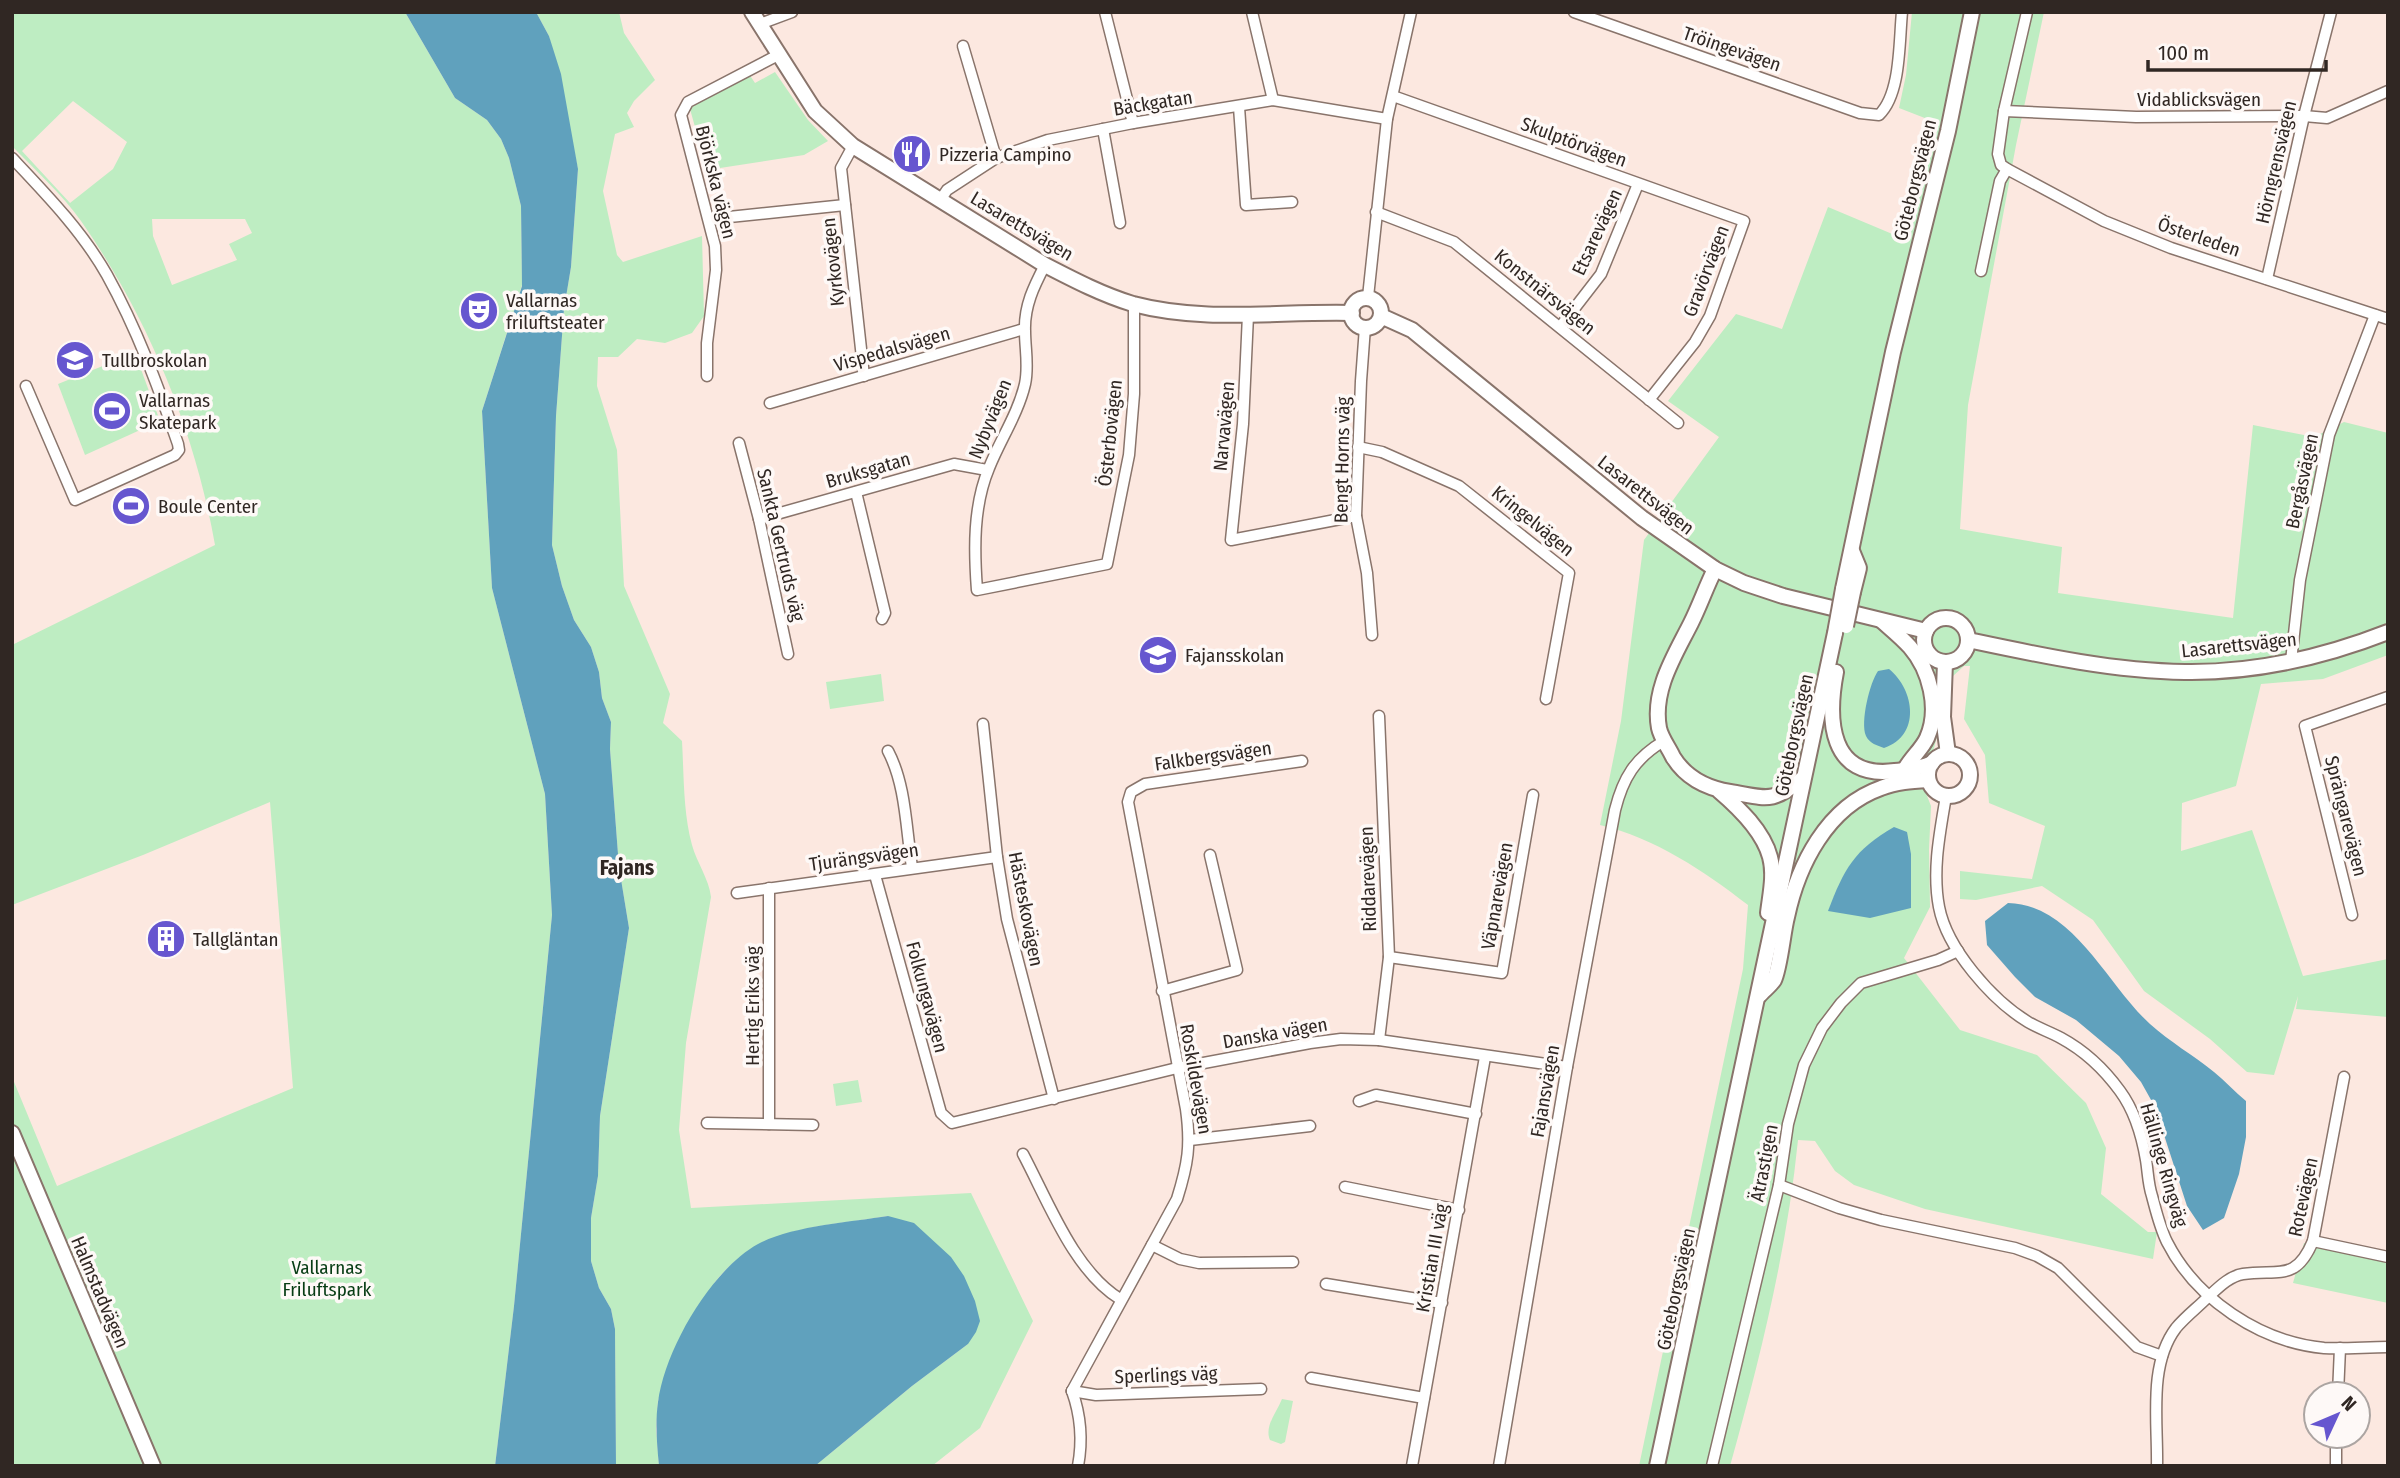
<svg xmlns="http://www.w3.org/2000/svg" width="2400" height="1478" viewBox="0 0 2400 1478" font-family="'Fira Sans Condensed',sans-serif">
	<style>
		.green { fill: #beedc2; fill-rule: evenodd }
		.water { fill: #60a1bd }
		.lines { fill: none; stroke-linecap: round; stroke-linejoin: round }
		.street-casing { stroke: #89746b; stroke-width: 13 }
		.secondary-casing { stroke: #89746b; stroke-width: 18 }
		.street { stroke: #fff; stroke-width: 10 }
		.secondary { stroke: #fff; stroke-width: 14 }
		.secondary-bridge-casing { stroke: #89746b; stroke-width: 18; stroke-linecap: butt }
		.secondary-bridge { stroke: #fff; stroke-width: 14 }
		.labels { text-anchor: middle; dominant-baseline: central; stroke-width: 7; stroke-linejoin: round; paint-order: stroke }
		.street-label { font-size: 19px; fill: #302723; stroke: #fef9f7 }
		.poi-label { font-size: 19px; fill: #302723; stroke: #fef9f7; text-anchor: start }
		.park-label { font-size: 19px; fill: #073c14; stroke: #fef9f7 }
		.neighbourhood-label { font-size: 21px; font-weight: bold; fill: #302723; stroke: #fef9f7 }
	</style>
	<rect width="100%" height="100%" fill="#fce8e0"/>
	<!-- green -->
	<g class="green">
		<path d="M12 12H405L455 98 487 120 501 139 509 158 521 206 522 285 482 411 492 588 545 794 552 915 514 1306 495 1466H12V1077L57 1186 293 1088 270 802 143 855 12 905V645L215 545C195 431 148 317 81 221 62 194 35 170 12 146ZM73 101 127 142 113 169 70 203 22 151ZM152 219H245L252 233 229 244 237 260 172 285 153 236Z"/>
		<path d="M536 12H619L624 33 655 80 634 101 627 113 634 127 615 134 603 191 617 255 623 262 702 236 704 316 692 333 665 343 637 339 618 357H598L597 386 617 450 624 586 670 694 663 723 682 741C684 775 683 812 692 845 697 863 709 879 711 897L686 1043 679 1130 691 1208 971 1193 1033 1321 980 1428 932 1466H815L912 1386 968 1344 888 1216C822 1227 760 1225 715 1282L658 1400 656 1429 659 1466H616L615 1329 611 1309 599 1288 591 1261V1218L598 1176 600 1116 629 928 619 867 610 749 611 722 602 698 599 672 591 647 574 620 562 586 552 545 556 416 564 309 571 267 578 169 549 36Z"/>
		<path d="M1912 12H2044L2016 145 1968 405 1960 529 2062 547 2058 593 2233 618 2253 425 2314 437 2344 422 2388 433V655L2323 679 2261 684 2236 786 2182 803 2181 851 2252 830 2303 976 2388 959V1017L2296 1009 2298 996 2274 1075 2247 1072 2210 1039 2144 991 2093 920 2042 886 1976 900 1960 899V871L2032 879 2045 826 1989 803 1985 755 1964 719 1970 666H1964L1953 676 1934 748 1920 778 1931 806 1929 850 1930 907 1904 958 1960 1030 2037 1055 2086 1103 2106 1148 2101 1194 2148 1232H2157L2153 1259 1925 1209 1854 1185 1835 1171 1815 1141 1798 1140C1787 1250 1760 1359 1730 1466H1639L1743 969 1748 905C1704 871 1655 838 1600 825L1621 721 1644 540 1719 437 1668 401 1736 314 1782 329 1828 207 1909 241 1935 122 1899 108 1906 75Z"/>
		<path d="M775 72 808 120 828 141 804 155 707 170 690 109 696 101 749 74 755 83Z"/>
		<path d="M135 353 160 421 85 455 58 384Z"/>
		<path d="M881 674 884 701 830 709 826 682Z"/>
		<path d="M858 1080 862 1102 836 1106 833 1084Z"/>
		<path d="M2304 1243 2388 1262V1303L2293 1283Z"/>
		<path d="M1282 1399 1293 1401 1285 1442 1281 1444 1270 1440C1264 1426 1277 1412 1282 1399Z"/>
	</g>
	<!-- water -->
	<g class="water">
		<path d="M405 12H536L549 36 561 74 578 169 571 267 564 309 556 416 552 545 562 586 574 620 591 647 599 672 602 698 611 722 610 749 619 867 629 928 600 1116 598 1176 591 1218V1261L599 1288 611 1309 615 1329 616 1466H495L514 1306 552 915 545 794 492 588 482 411 522 286 521 206 509 158 501 139 487 120 455 98Z"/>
		<path d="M1889 669C1915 690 1921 736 1884 748 1877 745 1870 744 1866 736 1860 722 1870 682 1878 671Z"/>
		<path d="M1894 827 1907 832 1911 854V908L1870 918 1828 911C1844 869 1854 850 1894 827Z"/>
		<path d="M2008 903C2073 904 2107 985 2150 1024 2170 1042 2193 1055 2214 1072 2225 1081 2235 1092 2246 1101V1137L2239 1174 2224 1218 2203 1230 2187 1206 2155 1107 2141 1082 2119 1056 2076 1020 2035 997 2015 977 1987 945 1985 921Z"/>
		<path d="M888 1216 914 1223 951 1257 964 1276 975 1301 980 1321 976 1332 968 1344 912 1386 815 1466H659C657 1444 655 1424 658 1402 665 1349 711 1270 758 1244 791 1226 851 1222 888 1216Z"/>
	</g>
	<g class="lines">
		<!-- street casing -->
		<g class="street-casing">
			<g id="street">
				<path d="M1105 12 1133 123"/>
				<path d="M1252 12 1273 100"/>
				<path d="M1574 12 1860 113 1879 115C1901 94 1899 42 1902 12"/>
				<path d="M2027 12 2004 111 1998 154 2001 165 2007 169 2104 221 2171 248 2388 319"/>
				<path d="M760 24 792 12"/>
				<path d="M963 46 996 158"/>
				<path d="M1393 96 1744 221 1710 316 1695 342 1649 400"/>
				<path d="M1239 107 1246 205 1292 202"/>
				<path d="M2004 111 2136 117 2304 116 2327 118 2388 91"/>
				<path d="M1103 129 1120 223"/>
				<path d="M853 146 841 168 864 376"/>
				<path d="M12 158C46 194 82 231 107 275 137 329 158 386 178 444L179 450 175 455 75 500 26 386"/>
				<path d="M941 199 947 190 996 158 1048 140 1133 123 1273 100 1387 119"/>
				<path d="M1376 212 1454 242 1678 423"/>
				<path d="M710 219 845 205"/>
				<path d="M1045 265C1034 286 1024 306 1025 331 1025 349 1029 366 1025 384 1018 414 1000 440 989 468 973 506 974 550 977 590L1107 564 1129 455 1134 394V304"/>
				<path d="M1981 271 2000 181 2007 169"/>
				<path d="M2267 279 2304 116 2331 12"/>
				<path d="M1368 297 1387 119 1411 12"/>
				<path d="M1248 315 1243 424 1231 540 1356 516"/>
				<path d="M1365 327 1361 381 1356 516 1367 573 1372 635"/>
				<path d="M1560 327 1601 274 1638 184"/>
				<path d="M707 376V343L716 270 715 246 681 115 688 102 780 54"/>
				<path d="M770 403 1024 329"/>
				<path d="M739 443 759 519 788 654"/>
				<path d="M1358 447 1382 452 1459 486 1569 573 1546 699"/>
				<path d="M856 492 885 613 882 619"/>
				<path d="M759 519 954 464 987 470"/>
				<path d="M2291 661 2300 580 2329 435 2375 315"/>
				<path d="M983 724 997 857 1007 919 1054 1099"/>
				<path d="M888 751C906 785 906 829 912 867"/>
				<path d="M1946 796C1940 832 1932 870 1939 907 1947 949 1992 1000 2028 1022 2038 1028 2050 1032 2061 1038 2085 1051 2104 1069 2120 1091 2134 1110 2142 1136 2146 1160 2148 1172 2148 1184 2152 1196 2156 1211 2160 1228 2167 1242 2196 1299 2260 1342 2324 1348 2345 1349 2367 1347 2388 1347"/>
				<path d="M875 875 941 1113 952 1123 1177 1068 1310 1043 1341 1039 1379 1040 1567 1067"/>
				<path d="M737 893 997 857"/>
				<path d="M2352 915 2305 726 2388 697"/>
				<path d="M1389 957 1502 973 1533 795"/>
				<path d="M1162 991 1237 970 1210 855"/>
				<path d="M1379 1040 1389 957 1379 716"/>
				<path d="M1359 1101 1376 1095 1476 1114"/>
				<path d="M707 1123 813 1125"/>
				<path d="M769 1124V888"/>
				<path d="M1190 1140 1310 1126"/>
				<path d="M1023 1154C1048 1201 1074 1271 1120 1299"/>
				<path d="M1779 1185 1839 1208 1881 1220 2015 1248 2037 1256 2058 1268 2137 1347 2162 1356"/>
				<path d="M1345 1187 1459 1210"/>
				<path d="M2313 1241 2388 1257"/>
				<path d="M1152 1245 1180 1259 1199 1263 1293 1262"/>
				<path d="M1326 1284 1442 1303"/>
				<path d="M1311 1378 1424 1398"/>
				<path d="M1072 1391 1177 1199C1188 1164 1191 1145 1186 1109L1128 802 1131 792 1145 784 1302 761"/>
				<path d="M1072 1391 1096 1395 1261 1389"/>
				<path d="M1072 1391C1081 1416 1083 1439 1078 1466"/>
				<path d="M2338 1394 2340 1348"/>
				<path d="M1412 1466 1485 1057"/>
				<path d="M1499 1466 1567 1067 1615 810C1623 778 1635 758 1664 741"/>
				<path d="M1712 1466 1779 1185 1788 1124 1804 1065 1822 1028 1841 1003 1861 983 1938 960 1958 951"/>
				<path d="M2157 1466C2158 1422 2148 1365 2176 1328 2185 1317 2197 1308 2207 1298 2217 1289 2229 1276 2243 1274 2279 1269 2296 1282 2313 1241L2344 1077"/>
				<path d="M2336 1466V1436"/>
			</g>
		</g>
		<!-- secondary casing -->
		<g class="secondary-casing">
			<g id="secondary">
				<path d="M752 12 815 111 853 146 1045 265C1074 280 1103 295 1133 304 1205 323 1279 311 1352 313"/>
				<circle cx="1366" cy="313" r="15"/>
				<path d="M1381 316 1412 330 1642 518 1715 569 1744 583 1783 596 1926 631"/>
				<path d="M1852 551 1859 568 1853 592"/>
				<path d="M1715 569C1706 587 1700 605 1691 623 1675 655 1652 690 1659 728 1661 738 1669 748 1673 757 1686 778 1706 788 1730 792 1767 798 1772 804 1803 778"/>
				<path d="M1843 589 1893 352 1948 131 1972 12"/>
				<circle cx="1946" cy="640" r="22"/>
				<path d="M1882 621C1891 629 1901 637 1910 647 1930 670 1940 709 1927 738 1922 749 1911 758 1905 769"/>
				<path d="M1968 640C2039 655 2112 671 2185 672 2253 673 2324 657 2388 632"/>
				<path d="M1945 662 1943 717 1948 754"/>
				<path d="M1836 672C1827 719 1829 780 1895 771 1908 769 1919 769 1932 763"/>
				<circle cx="1949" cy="775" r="21"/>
				<path d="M1719 791C1739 808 1763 831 1770 857 1775 875 1770 895 1768 913"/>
				<path d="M1759 996C1763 991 1770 986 1774 980 1780 968 1783 932 1787 917 1798 865 1827 807 1881 788 1896 782 1912 781 1928 780"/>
				<path d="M12 1133 153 1466"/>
				<path d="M1657 1466 1835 633"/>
			</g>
		</g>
		<!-- street -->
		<use href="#street" class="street"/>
		<!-- secondary -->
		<use href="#secondary" class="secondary"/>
		<!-- secondary-bridge casing -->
		<g class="secondary-bridge-casing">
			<g id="secondary-bridge">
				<path d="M1846 626 1853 592"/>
				<path d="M1835 633 1843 589"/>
			</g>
		</g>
		<!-- secondary-bridge -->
		<use href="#secondary-bridge" class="secondary-bridge"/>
	</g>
	<!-- icons -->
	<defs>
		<g id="restaurant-disc" transform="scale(2.0125)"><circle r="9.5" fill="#6656cf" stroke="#fef9f7"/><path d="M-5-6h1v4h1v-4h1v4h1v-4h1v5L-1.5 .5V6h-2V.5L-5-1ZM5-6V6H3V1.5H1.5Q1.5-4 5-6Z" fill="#fff"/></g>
		<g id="theatre-disc" transform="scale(2.0125)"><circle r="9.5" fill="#6656cf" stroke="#fef9f7"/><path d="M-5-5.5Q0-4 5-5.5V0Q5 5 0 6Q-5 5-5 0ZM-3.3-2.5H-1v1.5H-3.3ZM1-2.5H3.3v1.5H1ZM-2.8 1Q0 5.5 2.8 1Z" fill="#fff"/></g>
		<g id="school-disc" transform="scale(2.0125)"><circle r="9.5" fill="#6656cf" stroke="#fef9f7"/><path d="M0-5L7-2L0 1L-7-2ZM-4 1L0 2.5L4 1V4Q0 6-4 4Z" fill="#fff"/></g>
		<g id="stadium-disc" transform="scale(2.0125)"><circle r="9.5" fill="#6656cf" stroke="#fef9f7"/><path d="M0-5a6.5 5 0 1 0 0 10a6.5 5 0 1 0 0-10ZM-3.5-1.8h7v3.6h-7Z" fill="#fff"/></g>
		<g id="building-disc" transform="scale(2.0125)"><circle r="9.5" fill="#6656cf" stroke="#fef9f7"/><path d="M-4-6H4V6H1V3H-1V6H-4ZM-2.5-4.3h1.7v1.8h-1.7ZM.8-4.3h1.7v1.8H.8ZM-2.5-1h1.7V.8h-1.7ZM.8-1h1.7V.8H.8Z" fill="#fff"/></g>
	</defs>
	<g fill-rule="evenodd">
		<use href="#restaurant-disc" x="912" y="154"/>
		<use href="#theatre-disc" x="479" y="311"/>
		<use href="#school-disc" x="75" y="360"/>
		<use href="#stadium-disc" x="112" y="411"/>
		<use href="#stadium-disc" x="131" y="506"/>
		<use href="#school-disc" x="1158" y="655"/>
		<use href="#building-disc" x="166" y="939"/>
	</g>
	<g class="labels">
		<!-- street labels -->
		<g class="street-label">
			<text transform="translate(1732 49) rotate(19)">Tröingevägen</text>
			<text x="2199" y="99">Vidablicksvägen</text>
			<text transform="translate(1153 103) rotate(-9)">Bäckgatan</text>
			<text transform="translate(1574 142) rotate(20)">Skulptörvägen</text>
			<text transform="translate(2276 162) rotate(-77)">Hörngrensvägen</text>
			<text transform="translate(1915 180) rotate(-76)">Göteborgsvägen</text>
			<text transform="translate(716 182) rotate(76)">Björkska vägen</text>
			<text transform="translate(1022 226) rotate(31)">Lasarettsvägen</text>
			<text transform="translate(1597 232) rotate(-65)">Etsarevägen</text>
			<text transform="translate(2199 237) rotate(19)">Österleden</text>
			<text transform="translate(833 262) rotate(-96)">Kyrkovägen</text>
			<text transform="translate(1706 271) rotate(-69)">Gravörvägen</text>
			<text transform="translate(1545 292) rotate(39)">Konstnärsvägen</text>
			<text transform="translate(892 349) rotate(-16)">Vispedalsvägen</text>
			<text transform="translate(990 419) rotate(-68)">Nybyvägen</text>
			<text transform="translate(1224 426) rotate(-85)">Narvavägen</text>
			<text transform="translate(1110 433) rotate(-84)">Österbovägen</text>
			<text transform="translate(1342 460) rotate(-89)">Bengt Horns väg</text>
			<text transform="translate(868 470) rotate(-16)">Bruksgatan</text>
			<text transform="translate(2302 481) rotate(-78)">Bergåsvägen</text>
			<text transform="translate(1646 495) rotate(38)">Lasarettsvägen</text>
			<text transform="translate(1533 521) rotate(39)">Kringelvägen</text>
			<text transform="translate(781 545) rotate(77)">Sankta Gertruds väg</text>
			<text transform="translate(2239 645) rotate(-6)">Lasarettsvägen</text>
			<text transform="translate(1794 735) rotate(-78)">Göteborgsvägen</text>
			<text transform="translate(1213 756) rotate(-8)">Falkbergsvägen</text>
			<text transform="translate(2346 816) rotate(76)">Sprängarevägen</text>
			<text transform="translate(864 857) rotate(-8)">Tjurängsvägen</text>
			<text transform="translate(1368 879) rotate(-92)">Riddarevägen</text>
			<text transform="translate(1497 896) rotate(-80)">Väpnarevägen</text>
			<text transform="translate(1026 909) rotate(79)">Hästeskovägen</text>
			<text transform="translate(927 997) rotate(75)">Folkungavägen</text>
			<text transform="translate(752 1006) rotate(-90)">Hertig Eriks väg</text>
			<text transform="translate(1275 1033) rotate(-10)">Danska vägen</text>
			<text transform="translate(1196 1079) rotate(80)">Roskildevägen</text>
			<text transform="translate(1545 1091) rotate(-80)">Fajansvägen</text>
			<text transform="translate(1764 1163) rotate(-79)">Ätrastigen</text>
			<text transform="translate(2164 1165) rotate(74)">Hällinge Ringväg</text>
			<text transform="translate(2303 1197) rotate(-78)">Rotevägen</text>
			<text transform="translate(1432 1258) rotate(-80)">Kristian III väg</text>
			<text transform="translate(1676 1289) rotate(-78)">Göteborgsvägen</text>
			<text transform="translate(100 1292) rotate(67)">Halmstadvägen</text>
			<text transform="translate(1166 1375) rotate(-2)">Sperlings väg</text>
		</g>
		<!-- poi labels -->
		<g class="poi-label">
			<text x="939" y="154">Pizzeria Campino</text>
			<text x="506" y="300">Vallarnas<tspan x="506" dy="22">friluftsteater</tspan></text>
			<text x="102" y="360">Tullbroskolan</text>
			<text x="139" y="400">Vallarnas<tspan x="139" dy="22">Skatepark</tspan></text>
			<text x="158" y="506">Boule Center</text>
			<text x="1185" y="655">Fajansskolan</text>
			<text x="193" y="939">Tallgläntan</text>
		</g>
		<!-- park labels -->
		<g class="park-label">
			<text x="327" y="1267">Vallarnas<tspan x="327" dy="22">Friluftspark</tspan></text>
		</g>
		<!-- neighbourhood labels -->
		<g class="neighbourhood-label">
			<text x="627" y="868">Fajans</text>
		</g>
	</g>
	<!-- border -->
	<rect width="2400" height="1478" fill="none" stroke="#302723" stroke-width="28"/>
	<!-- north arrow -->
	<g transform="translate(2337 1415) rotate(46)"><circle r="33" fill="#fef9f7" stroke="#aca5a2" stroke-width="2"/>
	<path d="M0-5L12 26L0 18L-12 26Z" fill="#6656cf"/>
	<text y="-10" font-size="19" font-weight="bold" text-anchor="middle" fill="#302723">N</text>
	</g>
	<!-- scale -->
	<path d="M2148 60v10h178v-10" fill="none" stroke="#302723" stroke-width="3.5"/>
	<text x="2158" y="60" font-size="21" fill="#302723" stroke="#fef9f7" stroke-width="5" paint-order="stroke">100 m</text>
</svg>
